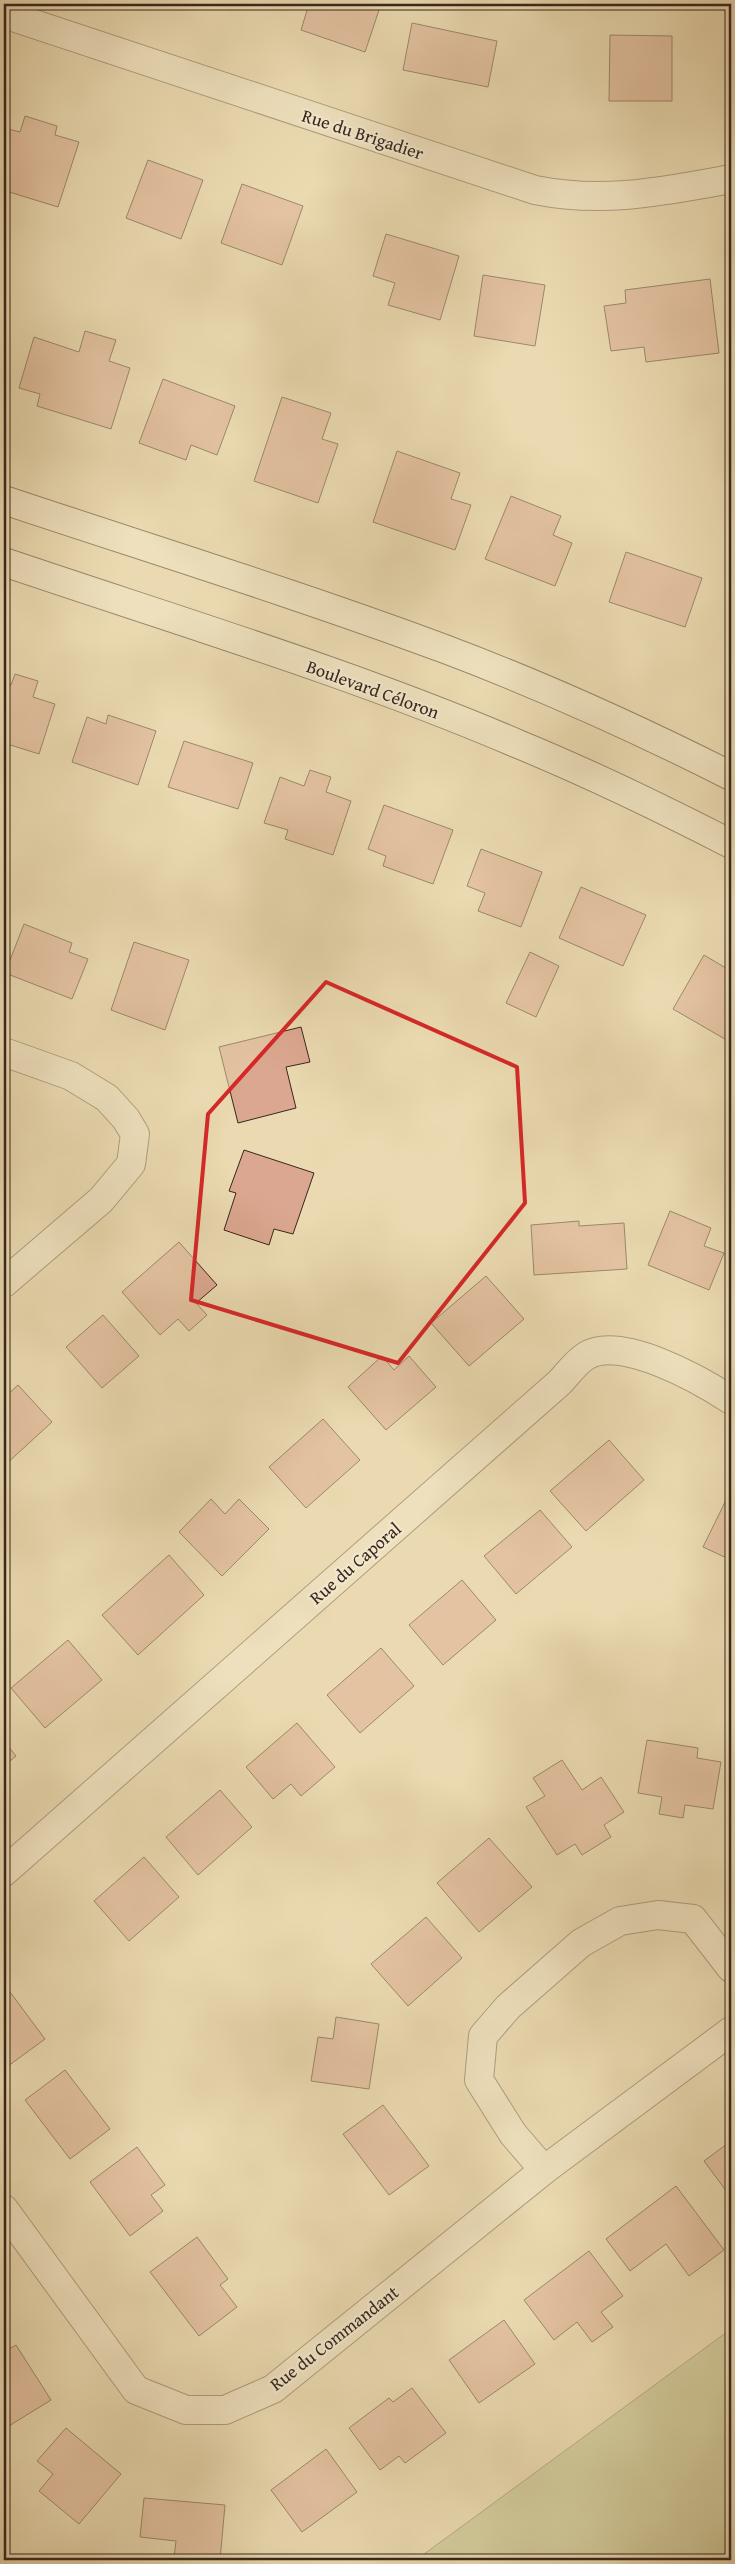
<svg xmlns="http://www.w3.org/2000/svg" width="735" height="2564" viewBox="0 0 735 2564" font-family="'Gentium Book Plus',serif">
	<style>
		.green { fill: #bbbe89; stroke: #787253 }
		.building { fill: #dca790; stroke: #36271d }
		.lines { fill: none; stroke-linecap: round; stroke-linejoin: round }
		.street-casing { stroke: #635442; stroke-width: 30 }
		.secondary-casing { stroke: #36271d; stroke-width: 30 }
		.street { stroke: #f2e7cc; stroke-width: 28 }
		.secondary { stroke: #f2e7cc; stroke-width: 28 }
		.marked { fill: none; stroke: #d62828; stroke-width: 4; stroke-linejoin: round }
		.labels { text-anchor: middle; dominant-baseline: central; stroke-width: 4.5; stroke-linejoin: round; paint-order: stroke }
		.street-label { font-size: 18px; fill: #36271d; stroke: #f2e7cc }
	</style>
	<rect width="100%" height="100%" fill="#ebdab1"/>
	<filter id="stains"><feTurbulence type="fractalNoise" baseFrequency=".004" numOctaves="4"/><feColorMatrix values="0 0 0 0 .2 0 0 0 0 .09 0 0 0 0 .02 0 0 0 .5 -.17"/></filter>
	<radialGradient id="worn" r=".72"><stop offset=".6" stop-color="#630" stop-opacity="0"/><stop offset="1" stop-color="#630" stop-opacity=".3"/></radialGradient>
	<!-- green -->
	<path class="green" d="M731 2329V2560H416Z"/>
	<!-- building -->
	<g class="building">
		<path d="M211 4H234L232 10Z"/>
		<path d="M309 4H381L365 52 301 30Z"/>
		<path d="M412 23 497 41 488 87 403 70Z"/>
		<path d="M610 35 672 36V101H609Z"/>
		<path d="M25 116 57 126 55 135 79 142 58 207 6 191 10 179 4 177V128L20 132Z"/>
		<path d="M148 160 203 180 181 239 126 218Z"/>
		<path d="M242 184 303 206 282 265 221 243Z"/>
		<path d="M386 234 459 256 440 320 388 305 395 283 373 276Z"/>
		<path d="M483 275 545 285 535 346 474 336Z"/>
		<path d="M710 279 719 353 646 362 644 347 611 351 604 306 626 303 625 290Z"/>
		<path d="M85 331 116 340 109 361 130 368 111 429 37 406 40 394 19 388 34 337 79 352Z"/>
		<path d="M163 379 235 406 217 455 191 445 186 460 139 443Z"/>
		<path d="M282 397 331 413 322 439 338 444 318 503 254 481Z"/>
		<path d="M397 451 460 473 451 499 471 505 455 550 373 522Z"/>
		<path d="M511 496 561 516 553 535 572 543 555 586 485 559Z"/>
		<path d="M626 552 702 578 685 627 609 602Z"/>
		<path d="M15 674 38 681 33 697 55 704 39 754 4 743V683L11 685Z"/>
		<path d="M108 715 156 731 138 785 72 762 87 717 106 724Z"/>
		<path d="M184 741 253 763 238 809 168 787Z"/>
		<path d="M310 770 331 777 326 792 351 801 333 855 285 839 288 830 264 823 280 777 304 786Z"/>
		<path d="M384 805 453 830 433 884 383 866 386 856 368 849Z"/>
		<path d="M481 849 542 872 521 927 478 911 485 893 467 886Z"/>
		<path d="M581 887 646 915 623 966 559 938Z"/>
		<path d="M24 924 72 943 69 952 88 959 72 999 5 973Z"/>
		<path d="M134 942 189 960 165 1030 111 1010Z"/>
		<path d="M530 952 559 966 536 1017 506 1003Z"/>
		<path d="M704 955 731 971 730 1042 673 1009Z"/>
		<path d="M301 1027 310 1062 286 1067 296 1108 238 1123 219 1047Z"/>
		<path d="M244 1150 314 1173 293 1234 274 1229 269 1245 224 1230 236 1193 229 1191Z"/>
		<path d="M670 1211 711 1228 704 1246 724 1253 709 1290 648 1265Z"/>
		<path d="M579 1221V1226L624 1223 627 1269 534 1275 531 1225Z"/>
		<path d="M179 1242 217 1285 196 1303 207 1315 189 1331 178 1319 160 1335 122 1292Z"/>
		<path d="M486 1276 524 1319 469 1366 431 1323Z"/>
		<path d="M103 1315 139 1356 102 1388 66 1347Z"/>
		<path d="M382 1356 394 1370 409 1356 436 1387 386 1430 348 1387Z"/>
		<path d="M18 1385 52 1422 4 1466V1398Z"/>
		<path d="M323 1419 360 1460 306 1508 269 1467Z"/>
		<path d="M609 1440 644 1480 586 1531 550 1491Z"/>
		<path d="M728 1496 731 1498V1560L703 1547Z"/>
		<path d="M211 1499 225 1514 239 1499 269 1529 222 1576 179 1532Z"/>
		<path d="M540 1510 572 1547 516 1594 484 1556Z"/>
		<path d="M169 1555 204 1595 138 1655 102 1615Z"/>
		<path d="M462 1580 496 1620 443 1665 409 1625Z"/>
		<path d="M68 1640 102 1680 45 1728 11 1688Z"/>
		<path d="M381 1648 414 1686 360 1733 327 1695Z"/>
		<path d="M297 1723 335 1767 301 1796 291 1784 273 1799 246 1767Z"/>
		<path d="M647 1740 698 1748 697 1758 721 1762 713 1809 685 1805 683 1818 659 1814 662 1797 638 1793Z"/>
		<path d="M4 1741 16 1756 4 1766Z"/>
		<path d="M562 1760 582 1790 601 1777 624 1812 604 1825 611 1837 582 1855 575 1844 557 1855 526 1807 545 1796 533 1778Z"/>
		<path d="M220 1790 252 1827 198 1875 166 1837Z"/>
		<path d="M489 1838 532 1887 479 1932 437 1883Z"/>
		<path d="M144 1857 179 1897 129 1941 94 1901Z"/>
		<path d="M426 1917 462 1958 408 2006 371 1964Z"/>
		<path d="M4 1984 45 2039 4 2069Z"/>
		<path d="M336 2017 379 2024 369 2089 311 2081 318 2037 333 2039Z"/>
		<path d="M65 2070 110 2129 70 2159 25 2100Z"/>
		<path d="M383 2105 429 2166 389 2195 343 2134Z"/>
		<path d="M731 2141V2195L730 2196 704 2161Z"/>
		<path d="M137 2147 165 2185 151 2195 163 2211 130 2236 90 2182Z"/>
		<path d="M676 2186 724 2250 689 2276 666 2244 630 2271 606 2239Z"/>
		<path d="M197 2237 228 2279 220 2285 237 2307 199 2336 150 2272Z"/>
		<path d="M589 2251 623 2296 601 2312 613 2327 592 2342 577 2322 554 2340 524 2300Z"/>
		<path d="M504 2320 535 2364 479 2403 449 2360Z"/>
		<path d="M16 2345 51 2400 4 2429V2352Z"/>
		<path d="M412 2388 446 2433 405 2463 399 2456 380 2470 349 2428 389 2398 393 2402Z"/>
		<path d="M66 2428 121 2474 79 2524 39 2491 53 2474 37 2461Z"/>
		<path d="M326 2449 357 2492 302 2532 271 2490Z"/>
		<path d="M144 2498 225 2505 220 2560 174 2558 176 2541 140 2537Z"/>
	</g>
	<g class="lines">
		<!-- street casing -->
		<g class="street-casing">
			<g id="street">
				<path d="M4 14 535 190C605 204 663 191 731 179"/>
				<path d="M4 1052 71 1076 107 1098 126 1119 135 1134 131 1164 101 1200 4 1283"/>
				<path d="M4 1872 559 1383C567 1375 576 1362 586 1356 620 1334 702 1381 731 1400"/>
				<path d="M544 2170 513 2134 479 2080 483 2036 508 2007 581 1943 620 1921 658 1915 693 1919 731 1968"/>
				<path d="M4 2209 136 2390 186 2410H225L273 2389 544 2170 731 2031"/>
			</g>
		</g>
		<!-- secondary casing -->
		<g class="secondary-casing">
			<g id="secondary">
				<path d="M4 500C151 549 300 595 445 649 543 686 638 729 731 776"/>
				<path d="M4 562C175 620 352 673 518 744 591 774 661 808 731 844"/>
			</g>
		</g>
		<!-- street -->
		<use href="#street" class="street"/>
		<!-- secondary -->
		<use href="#secondary" class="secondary"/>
	</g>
	<!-- marked area -->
	<path d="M0 0H735V2564H0ZM326 982 517 1067 525 1203 398 1363 191 1300 208 1114Z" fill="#ebdab1" fill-opacity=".55" fill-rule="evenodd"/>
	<path class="marked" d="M326 982 517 1067 525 1203 398 1363 191 1300 208 1114Z"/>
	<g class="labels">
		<!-- street labels -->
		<g class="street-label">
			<text transform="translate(363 134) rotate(18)">Rue du Brigadier</text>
			<text transform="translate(373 689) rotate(20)">Boulevard Céloron</text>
			<text transform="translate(355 1563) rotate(-41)">Rue du Caporal</text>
			<text transform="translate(334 2338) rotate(-38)">Rue du Commandant</text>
		</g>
	</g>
	<!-- margin -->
	<rect width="735" height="2564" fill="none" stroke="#ebdab1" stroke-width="20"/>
	<rect x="5" y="5" width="725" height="2554" fill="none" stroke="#36271d" stroke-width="2.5"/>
	<rect x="10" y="10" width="715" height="2544" fill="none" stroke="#36271d"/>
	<rect width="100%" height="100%" filter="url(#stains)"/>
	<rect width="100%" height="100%" fill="url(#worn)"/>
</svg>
